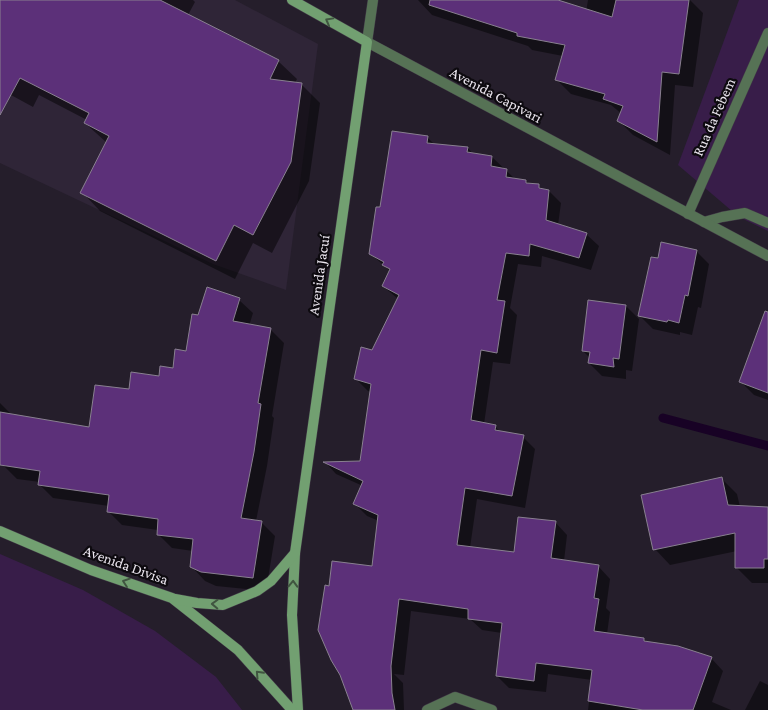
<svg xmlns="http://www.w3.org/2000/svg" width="768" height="710" viewBox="0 0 768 710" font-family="'Crimson Pro',serif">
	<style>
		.built { fill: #2f2537 }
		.green { fill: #381d49 }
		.shadow { fill: #0007 }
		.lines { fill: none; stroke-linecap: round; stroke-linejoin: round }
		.stream { stroke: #180225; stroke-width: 9 }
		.building { fill: #5c3079; stroke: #898090 }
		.lane-casing { stroke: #413a46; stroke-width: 11 }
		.street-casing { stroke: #413a46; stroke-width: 11 }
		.secondary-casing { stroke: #413a46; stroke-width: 11 }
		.lane { stroke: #567255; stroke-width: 10 }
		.street { stroke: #567255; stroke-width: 10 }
		.secondary { stroke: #72a071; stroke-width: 10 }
		.oneway { stroke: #405540 }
		.labels { text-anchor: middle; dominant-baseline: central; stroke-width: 4.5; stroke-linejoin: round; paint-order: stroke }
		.street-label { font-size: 15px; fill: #ebe6ef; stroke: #0d0a0f }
	</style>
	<rect width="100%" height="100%" fill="#251e2b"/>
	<!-- built -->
	<path class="built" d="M0 0H235L318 44 286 290 213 264 0 163Z"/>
	<!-- green -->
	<g class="green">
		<path d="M739 0H768V231L739 217 678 165Z"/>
		<path d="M0 554 83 590 155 631 216 677 242 710H0Z"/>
	</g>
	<!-- shadow -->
	<g class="shadow">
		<path d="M0 0H193L195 2 188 15 278 61 297 79 295 83 301 84 320 103 309 181 272 253 253 243 235 279 100 211 82 192 107 143 85 123 87 120 39 95 33 107 0 89Z"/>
		<path d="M418 0H554L584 24 588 0H690L703 13 693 87 675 85 670 155 633 135 619 121 622 114 611 105 571 94 557 80 563 56 532 50 528 46 432 15Z"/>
		<path d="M428 138 435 145 468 148 474 155 492 157 516 180 526 181 529 184 539 186 543 190 549 191 561 203 558 225 586 234 599 246 591 270 542 256 541 267 518 264 510 308 517 315 510 364 493 362 484 424 495 426 501 433 523 437 535 449 525 508 477 499 470 548 515 554 555 522 567 535 564 561 598 566 610 579 606 608 610 612 607 634 644 639 648 643 711 658 723 671 712 702 731 710H588L592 680 548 674 546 692 509 688 497 676 502 633 482 630 470 619 411 611 404 675 394 674 403 683 404 710H353L330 587 373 567 379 521 367 516 355 504 363 486 336 474 326 463 361 462 371 392 368 391 356 379 373 352 398 299 383 286 390 271 371 254 381 209Z"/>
		<path d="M696 251 709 264 701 308 698 307 692 335 680 332V335L653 329 640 316 659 260Z"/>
		<path d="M239 300 253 313 249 326 270 329 284 343 272 416 274 418 267 466 256 521 261 522 275 536 266 591 216 586 205 581 192 567 193 551 172 548 158 534V530L122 525 108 511 109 506 53 498 39 484 40 482 17 479 4 466 0 465V403L13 416 90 428 130 391 174 370 187 353 199 316Z"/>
		<path d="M626 306 639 319 632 371 626 370V379L602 376 589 363 590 358 583 351Z"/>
		<path d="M768 353V400L754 395 741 382Z"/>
		<path d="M722 479 737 494 740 507 768 508V583H752L737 568V551L670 565 655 549Z"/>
		<path d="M760 681 768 685V710H745Z"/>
	</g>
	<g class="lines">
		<!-- stream -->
		<path class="stream" d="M663 418 768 446"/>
	</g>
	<!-- building -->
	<g class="building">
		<path d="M0 0H160L279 60 270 79 302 83 291 162 253 235 234 225 216 261 80 193 109 136 84 123 89 113 20 78 0 115Z"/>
		<path d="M430 0H558L612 17 616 0H689L679 74 662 72 657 142 617 121 623 106 603 99 605 94 555 80 565 45 517 36V33L429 5Z"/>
		<path d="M392 131 428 136 427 143 468 147 467 152 492 156 491 166 507 169 506 177 526 180V183L539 184V188L549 190 546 220 587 233 579 258 530 244 529 256 506 253 497 300 505 301 497 353 481 350 471 420 496 425 495 430 524 435 512 496 465 488 457 545 514 552 518 517 556 521 551 558 599 565 594 598 599 599 594 631 644 638V641L678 646 712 657 693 710H643L588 701 592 670 536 663 534 681 496 676 502 623 468 619V609L399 599 391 666 392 693 395 710H353L340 675 331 660 318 630 325 585 329 586 332 561 372 566 378 515 353 504 363 481 323 462 360 461 371 384 354 379 361 347 372 350 399 295 382 286 390 269 382 265 384 262 369 254 376 207H380Z"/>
		<path d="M661 242 697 250 688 296 685 295 679 323 668 320 667 322 638 316 651 257 658 258Z"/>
		<path d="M207 287 240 298 233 321 271 328 258 403 261 404 254 452 241 518 262 521 253 578 201 572 190 567 193 539 157 535 158 519 107 512 109 495 38 485 40 471 0 465V412L89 427 95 385 129 389 131 372 159 376 160 366 173 368 175 349 186 351 192 314 198 315Z"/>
		<path d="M588 300 626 305 619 359 613 358 614 367 588 363 590 352 582 351Z"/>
		<path d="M765 311 768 312V393L739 382Z"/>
		<path d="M722 477 728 505 768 507V559H764V568H735V533L653 550 641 495Z"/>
	</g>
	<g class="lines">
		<!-- lane casing -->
		<g class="lane-casing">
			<g id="lane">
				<path d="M688 214 768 33"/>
				<path d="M704 222 722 217 745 213 768 223"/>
				<path d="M427 710 455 697 492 710"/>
			</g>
		</g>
		<!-- street casing -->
		<g class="street-casing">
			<path id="street" d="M373 0 367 42 768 256"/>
		</g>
		<!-- secondary casing -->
		<g class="secondary-casing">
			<g id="secondary">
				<path d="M292 0 367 42 295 553 292 615 298 710"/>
				<path d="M0 531 91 570 172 598 238 650 292 710"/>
				<path d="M175 599 197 603 223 605 257 591 271 581 295 553"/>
			</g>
		</g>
		<!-- lane -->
		<use href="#lane" class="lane"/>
		<!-- street -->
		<use href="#street" class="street"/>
		<!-- secondary -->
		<use href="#secondary" class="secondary"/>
	</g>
	<!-- one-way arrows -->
	<defs><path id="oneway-chevron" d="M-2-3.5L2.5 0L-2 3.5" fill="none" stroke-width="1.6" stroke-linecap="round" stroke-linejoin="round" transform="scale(1.25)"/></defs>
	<g class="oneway">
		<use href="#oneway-chevron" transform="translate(329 21) rotate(-151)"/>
		<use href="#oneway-chevron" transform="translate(126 582) rotate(-161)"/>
		<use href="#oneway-chevron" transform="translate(293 584) rotate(-88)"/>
		<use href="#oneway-chevron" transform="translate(215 604) rotate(-178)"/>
		<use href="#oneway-chevron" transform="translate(259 674) rotate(-133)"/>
	</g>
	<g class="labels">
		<!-- street labels -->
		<g class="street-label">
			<text transform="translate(496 95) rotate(28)">Avenida Capivari</text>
			<text transform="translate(714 117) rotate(-66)">Rua da Febem</text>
			<text transform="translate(319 275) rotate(-82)">Avenida Jacuí</text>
			<text transform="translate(126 565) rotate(20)">Avenida Divisa</text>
		</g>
	</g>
</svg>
